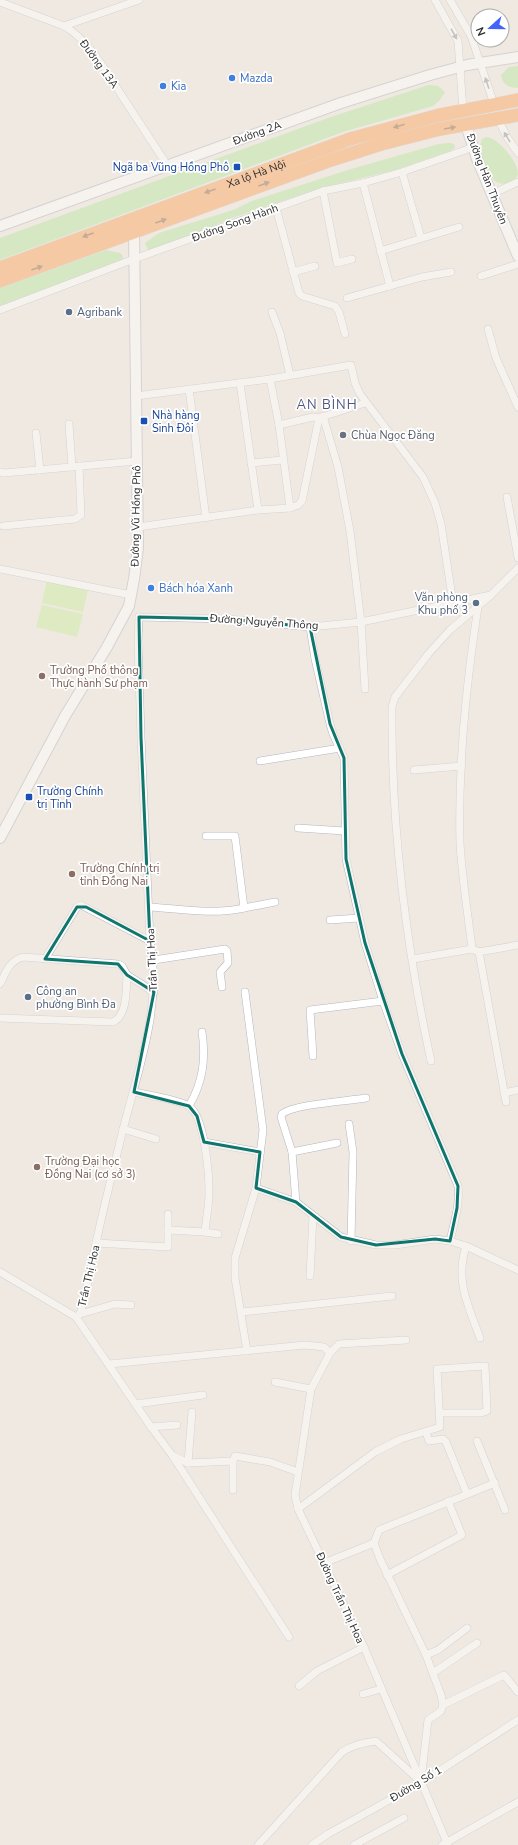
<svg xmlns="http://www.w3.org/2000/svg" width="518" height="1845" viewBox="0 0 518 1845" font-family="'Nunito Sans',sans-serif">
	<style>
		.grass { fill: #b6e59e }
		.pitch { fill: #c9ec9a }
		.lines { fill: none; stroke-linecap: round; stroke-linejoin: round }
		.street-casing { stroke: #b4b7c1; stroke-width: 8 }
		.secondary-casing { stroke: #b4b7c1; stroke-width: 12 }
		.highway-casing { stroke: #c9c9c9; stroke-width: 14 }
		.street { stroke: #fff; stroke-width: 7 }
		.secondary { stroke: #fff; stroke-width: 10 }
		.highway { stroke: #ffa35c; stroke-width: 13 }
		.oneway { fill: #969696 }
		.oneway2 { fill: #8c6343 }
		.marked { fill: none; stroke: #0f766e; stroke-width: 3; stroke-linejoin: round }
		.shop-dot { fill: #3f7fe0; stroke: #fff; stroke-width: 1.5 }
		.transit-dot { fill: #1a4fb4; stroke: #fff; stroke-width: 1.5 }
		.service-dot { fill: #5c6f8a; stroke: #fff; stroke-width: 1.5 }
		.worship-dot { fill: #6b7280; stroke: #fff; stroke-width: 1.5 }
		.education-dot { fill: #8d6e63; stroke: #fff; stroke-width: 1.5 }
		.labels { text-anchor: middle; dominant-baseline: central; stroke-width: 3.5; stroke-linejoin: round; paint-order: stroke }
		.street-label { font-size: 11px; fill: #2e2e2e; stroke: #fff }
		.shop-label { font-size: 11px; fill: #366cbe; stroke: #fff; text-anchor: start }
		.transit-label { font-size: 11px; fill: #164399; stroke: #fff; text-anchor: start }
		.service-label { font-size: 11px; fill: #4e5e75; stroke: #fff; text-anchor: start }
		.worship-label { font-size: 11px; fill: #5b616d; stroke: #fff; text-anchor: start }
		.education-label { font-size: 11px; fill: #785e54; stroke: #fff; text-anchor: start }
		.quarter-label { font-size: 13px; letter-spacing: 1px; fill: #4d5680; stroke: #fff }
	</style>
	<rect width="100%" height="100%" fill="#efe9e1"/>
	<!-- grass -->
	<g class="grass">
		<path d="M518 66V88C509 88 502 84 501 75L509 67Z"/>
		<path d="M428 85 438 86 445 92 439 101 433 106 343 132 0 260V238L328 118Z"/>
		<path d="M486 137C499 138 518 162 518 174 517 178 514 181 510 183 489 189 484 162 479 148L482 139Z"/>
		<path d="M450 143 454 144 455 148 450 151 395 170 321 188 232 218 194 234 148 250 145 243 159 233 233 210 252 201 351 169 439 144Z"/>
		<path d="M106 250 120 253 123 256 122 261 0 307V288Z"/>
	</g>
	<!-- pitch -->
	<g class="pitch">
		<path d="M47 580 88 589 83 612 42 603Z"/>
		<path d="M42 605 83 614 77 637 36 627Z"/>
	</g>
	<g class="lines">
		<!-- street casing -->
		<g class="street-casing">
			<g id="street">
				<path d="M435 0 458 41 463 110"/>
				<path d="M450 0 471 36 494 104"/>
				<path d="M0 2 64 26C90 41 106 71 122 96 137 119 152 142 167 165"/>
				<path d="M64 26 139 0"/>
				<path d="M498 119 507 137 518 153"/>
				<path d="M402 172 421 238"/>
				<path d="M363 183 390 286"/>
				<path d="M323 191 337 263 352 259"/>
				<path d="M492 194 518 182"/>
				<path d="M276 208 299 293 302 296 335 306 339 312 345 334"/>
				<path d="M380 251 459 227"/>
				<path d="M293 272 315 266"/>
				<path d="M481 276 518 264"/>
				<path d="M347 298 422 277 451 272"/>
				<path d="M0 310 134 259 323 191 363 183 402 172 474 147"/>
				<path d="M272 312 280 333 290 375"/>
				<path d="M488 329 496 358 518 407"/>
				<path d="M270 379 279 425 290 508"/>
				<path d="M240 383 258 510"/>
				<path d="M189 389 206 518"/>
				<path d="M136 396 270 379 351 365 355 383 360 394 423 477 435 503 441 524 453 603"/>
				<path d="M323 416 338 467 350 531 361 622 365 689"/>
				<path d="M69 424 72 467"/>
				<path d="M279 425 313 417 319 418"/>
				<path d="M36 433 40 470"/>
				<path d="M251 463 282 460"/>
				<path d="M0 472 4 473 137 461"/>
				<path d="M507 497 518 558"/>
				<path d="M3 526 75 519 81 515 79 466"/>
				<path d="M138 527 258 510 290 508 298 505 302 501 319 418 365 403"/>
				<path d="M0 569 131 595"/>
				<path d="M139 617 229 619 310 627 361 622 491 595 518 568"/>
				<path d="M310 627 315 659 330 724 333 734 344 758 346 859 365 943 383 1001 402 1054 458 1186C460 1205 454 1223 450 1241"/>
				<path d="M260 761 340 748"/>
				<path d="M414 770 462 766"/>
				<path d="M298 828 345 831"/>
				<path d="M150 907C181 909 213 915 244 908L235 836H206"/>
				<path d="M244 908 275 902"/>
				<path d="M330 920 359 918"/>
				<path d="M472 949C468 914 462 878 460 843 458 764 466 685 478 607"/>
				<path d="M479 952 506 1102"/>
				<path d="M45 959 77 907 81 905 150 941"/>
				<path d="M413 959 472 949 479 952 518 945"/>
				<path d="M154 960 225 949 227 951 228 963 220 972 222 987"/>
				<path d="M0 984C6 972 9 961 23 957L118 964 122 966 127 975 154 992"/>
				<path d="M245 992 263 1130 256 1188 235 1258V1278L247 1351"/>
				<path d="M0 1018 113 1022C128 1015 126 988 127 975"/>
				<path d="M313 1056 310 1010 383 1001"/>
				<path d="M431 1061C406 946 391 826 392 707L395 697 429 653 450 630 491 595"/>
				<path d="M134 1092C146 1095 182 1100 190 1107 205 1119 209 1174 209 1193 209 1206 206 1219 205 1232L218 1234"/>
				<path d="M504 1093 518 1090"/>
				<path d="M189 1106C203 1082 206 1059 202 1032"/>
				<path d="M349 1124 353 1152 351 1241"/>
				<path d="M123 1129 156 1139"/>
				<path d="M204 1142 260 1152"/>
				<path d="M292 1152 337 1143"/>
				<path d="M256 1188 296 1202 341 1237 376 1245H395L435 1239 450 1241 466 1246 518 1270"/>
				<path d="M296 1202 292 1152 281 1117 282 1114C294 1104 348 1101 366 1098"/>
				<path d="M168 1230 205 1232"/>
				<path d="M96 1243 168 1247V1214"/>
				<path d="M466 1246C455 1281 468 1305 480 1338"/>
				<path d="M0 1272 76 1317 151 1427 172 1455 289 1637"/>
				<path d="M310 1276 313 1216"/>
				<path d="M242 1312 392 1296"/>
				<path d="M80 1314 115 1304 131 1305"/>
				<path d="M76 1317 80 1314C87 1290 91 1267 96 1243 103 1211 111 1178 119 1146 135 1076 163 1013 150 941L141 737 138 642 139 617"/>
				<path d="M406 1340 339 1344 330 1353 311 1389 295 1495 298 1509 364 1647 448 1845"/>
				<path d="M109 1364 305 1345 324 1347 330 1353"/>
				<path d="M275 1382 311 1389"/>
				<path d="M136 1404 203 1395"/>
				<path d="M151 1427 177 1425"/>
				<path d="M426 1432 429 1441 443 1439 446 1442 467 1494"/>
				<path d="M477 1441 505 1510"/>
				<path d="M174 1456 188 1463 233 1461 235 1456 270 1462 298 1472"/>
				<path d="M188 1463 192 1412"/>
				<path d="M233 1490V1461"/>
				<path d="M298 1509 375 1452 401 1439 440 1427 437 1369 485 1366 487 1411 481 1413H441"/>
				<path d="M324 1563 374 1543"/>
				<path d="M387 1575 462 1535 448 1501"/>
				<path d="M426 1655 438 1650 467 1628"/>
				<path d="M433 1673 477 1643"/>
				<path d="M299 1686 317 1671 364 1647"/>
				<path d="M363 1694 381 1689"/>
				<path d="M443 1705 504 1675 518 1692"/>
				<path d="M421 1781 428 1720 441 1711 443 1705 441 1695 426 1655 380 1559 374 1543 379 1530 495 1483"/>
				<path d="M258 1845 342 1752C353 1745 363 1743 376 1741L419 1780"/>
				<path d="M312 1845 328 1834 422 1782 518 1720"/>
				<path d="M354 1845 404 1818"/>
				<path d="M442 1845 518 1802"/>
			</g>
		</g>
		<!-- secondary casing -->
		<g class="secondary-casing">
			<g id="secondary">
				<path d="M466 125 477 159 518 256"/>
				<path d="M0 226 341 103 430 75 467 65 518 57"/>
				<path d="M0 838 65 716 107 647 129 606 134 579 138 548 134 231"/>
			</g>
		</g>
		<!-- highway casing -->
		<g class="highway-casing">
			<g id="highway">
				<path id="s1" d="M0 268 350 139 440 115 518 100"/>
				<path d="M0 281 331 160 381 144 440 129 518 115"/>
			</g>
		</g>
		<!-- street -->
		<use href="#street" class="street"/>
		<!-- secondary -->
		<use href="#secondary" class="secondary"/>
		<!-- highway -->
		<use href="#highway" class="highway"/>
	</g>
	<!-- one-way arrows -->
	<defs><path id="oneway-solid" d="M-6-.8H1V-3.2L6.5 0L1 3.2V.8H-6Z"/></defs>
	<g class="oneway">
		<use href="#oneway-solid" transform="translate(454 34) rotate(61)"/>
		<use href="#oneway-solid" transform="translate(487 83) rotate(-109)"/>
		<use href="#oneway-solid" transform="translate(507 137) rotate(-121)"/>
	</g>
	<g class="oneway2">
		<use href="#oneway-solid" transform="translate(399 126) rotate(164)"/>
		<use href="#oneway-solid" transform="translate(450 128) rotate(-10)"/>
		<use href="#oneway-solid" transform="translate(264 184) rotate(-20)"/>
		<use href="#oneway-solid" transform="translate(210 191) rotate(160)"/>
		<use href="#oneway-solid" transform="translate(161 221) rotate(-20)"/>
		<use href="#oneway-solid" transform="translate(88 235) rotate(160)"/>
		<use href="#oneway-solid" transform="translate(37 268) rotate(-20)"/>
	</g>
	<!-- marked area -->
	<path d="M0 0H518V1845H0ZM139 617 229 619 310 627 330 724 344 758 346 859 365 943 402 1054 458 1186 457 1208 450 1241 435 1239 376 1245 341 1237 296 1202 256 1188 260 1152 204 1142 197 1116 189 1106 134 1092 154 992 127 975 118 964 45 959 77 907H86L150 941 141 737Z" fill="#efe9e1" fill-opacity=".55" fill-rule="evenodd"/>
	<path class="marked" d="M139 617 229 619 310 627 330 724 344 758 346 859 365 943 402 1054 458 1186 457 1208 450 1241 435 1239 376 1245 341 1237 296 1202 256 1188 260 1152 204 1142 197 1116 189 1106 134 1092 154 992 127 975 118 964 45 959 77 907H86L150 941 141 737Z"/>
	<!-- markers -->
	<g class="shop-dot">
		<circle cx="232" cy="78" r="4"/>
		<circle cx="163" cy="86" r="4"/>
		<circle cx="151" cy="588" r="4"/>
	</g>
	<g class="transit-dot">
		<rect x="233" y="163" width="8" height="8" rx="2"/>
		<rect x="140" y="417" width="8" height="8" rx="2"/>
		<rect x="25" y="793" width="8" height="8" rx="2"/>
	</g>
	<g class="service-dot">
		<circle cx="69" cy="312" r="4"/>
		<circle cx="476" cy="603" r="4"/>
		<circle cx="28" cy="997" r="4"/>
	</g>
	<circle class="worship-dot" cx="343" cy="435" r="4"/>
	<g class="education-dot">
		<circle cx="42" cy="676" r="4"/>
		<circle cx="72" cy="874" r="4"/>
		<circle cx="37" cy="1167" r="4"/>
	</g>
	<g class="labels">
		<!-- street labels -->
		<g class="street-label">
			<text transform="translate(99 64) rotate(54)">Đường 13A</text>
			<text transform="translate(257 133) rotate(-20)">Đường 2A</text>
			<text stroke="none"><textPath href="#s1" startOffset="273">Xa lộ Hà Nội</textPath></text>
			<text transform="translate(487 179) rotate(69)">Đường Hàn Thuyên</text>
			<text transform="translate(235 223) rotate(-20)">Đường Song Hành</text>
			<text transform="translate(136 516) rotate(-89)">Đường Vũ Hồng Phô</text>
			<text transform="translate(264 622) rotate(4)">Đường Nguyễn Thông</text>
			<text transform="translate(152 960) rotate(-93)">Trần Thị Hoa</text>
			<text transform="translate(89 1276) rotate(-77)">Trần Thị Hoa</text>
			<text transform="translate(340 1598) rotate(65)">Đường Trần Thị Hoa</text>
			<text transform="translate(416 1784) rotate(-31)">Đường Số 1</text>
		</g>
		<!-- shop labels -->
		<g class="shop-label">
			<text x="240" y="78">Mazda</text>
			<text x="171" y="86">Kia</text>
			<text x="159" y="588">Bách hóa Xanh</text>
		</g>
		<!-- transit labels -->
		<g class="transit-label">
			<text x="229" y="167" text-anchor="end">Ngã ba Vũng Hồng Phô</text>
			<text x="152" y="415">Nhà hàng<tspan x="152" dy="13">Sinh Đôi</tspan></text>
			<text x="37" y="791">Trường Chính<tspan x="37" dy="13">trị Tỉnh</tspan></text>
		</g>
		<!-- service labels -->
		<g class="service-label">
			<text x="77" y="312">Agribank</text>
			<text x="468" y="597" text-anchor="end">Văn phòng<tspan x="468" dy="13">Khu phố 3</tspan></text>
			<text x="36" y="991">Công an<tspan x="36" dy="13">phường Bình Đa</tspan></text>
		</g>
		<!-- worship labels -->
		<g class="worship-label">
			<text x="351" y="435">Chùa Ngọc Đăng</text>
		</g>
		<!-- education labels -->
		<g class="education-label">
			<text x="50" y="670">Trường Phổ thông<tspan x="50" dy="13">Thực hành Sư phạm</tspan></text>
			<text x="80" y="868">Trường Chính trị<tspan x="80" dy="13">tỉnh Đồng Nai</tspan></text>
			<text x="45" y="1161">Trường Đại học<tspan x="45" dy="13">Đồng Nai (cơ sở 3)</tspan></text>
		</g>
		<!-- quarter labels -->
		<g class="quarter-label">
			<text x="327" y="405">AN BÌNH</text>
		</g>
	</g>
	<!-- north arrow -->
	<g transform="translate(490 28) rotate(249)"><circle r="19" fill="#ffffff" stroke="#ababab"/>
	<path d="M0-3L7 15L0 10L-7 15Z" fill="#4264fb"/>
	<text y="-6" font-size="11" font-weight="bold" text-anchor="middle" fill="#2e2e2e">N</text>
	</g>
</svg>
